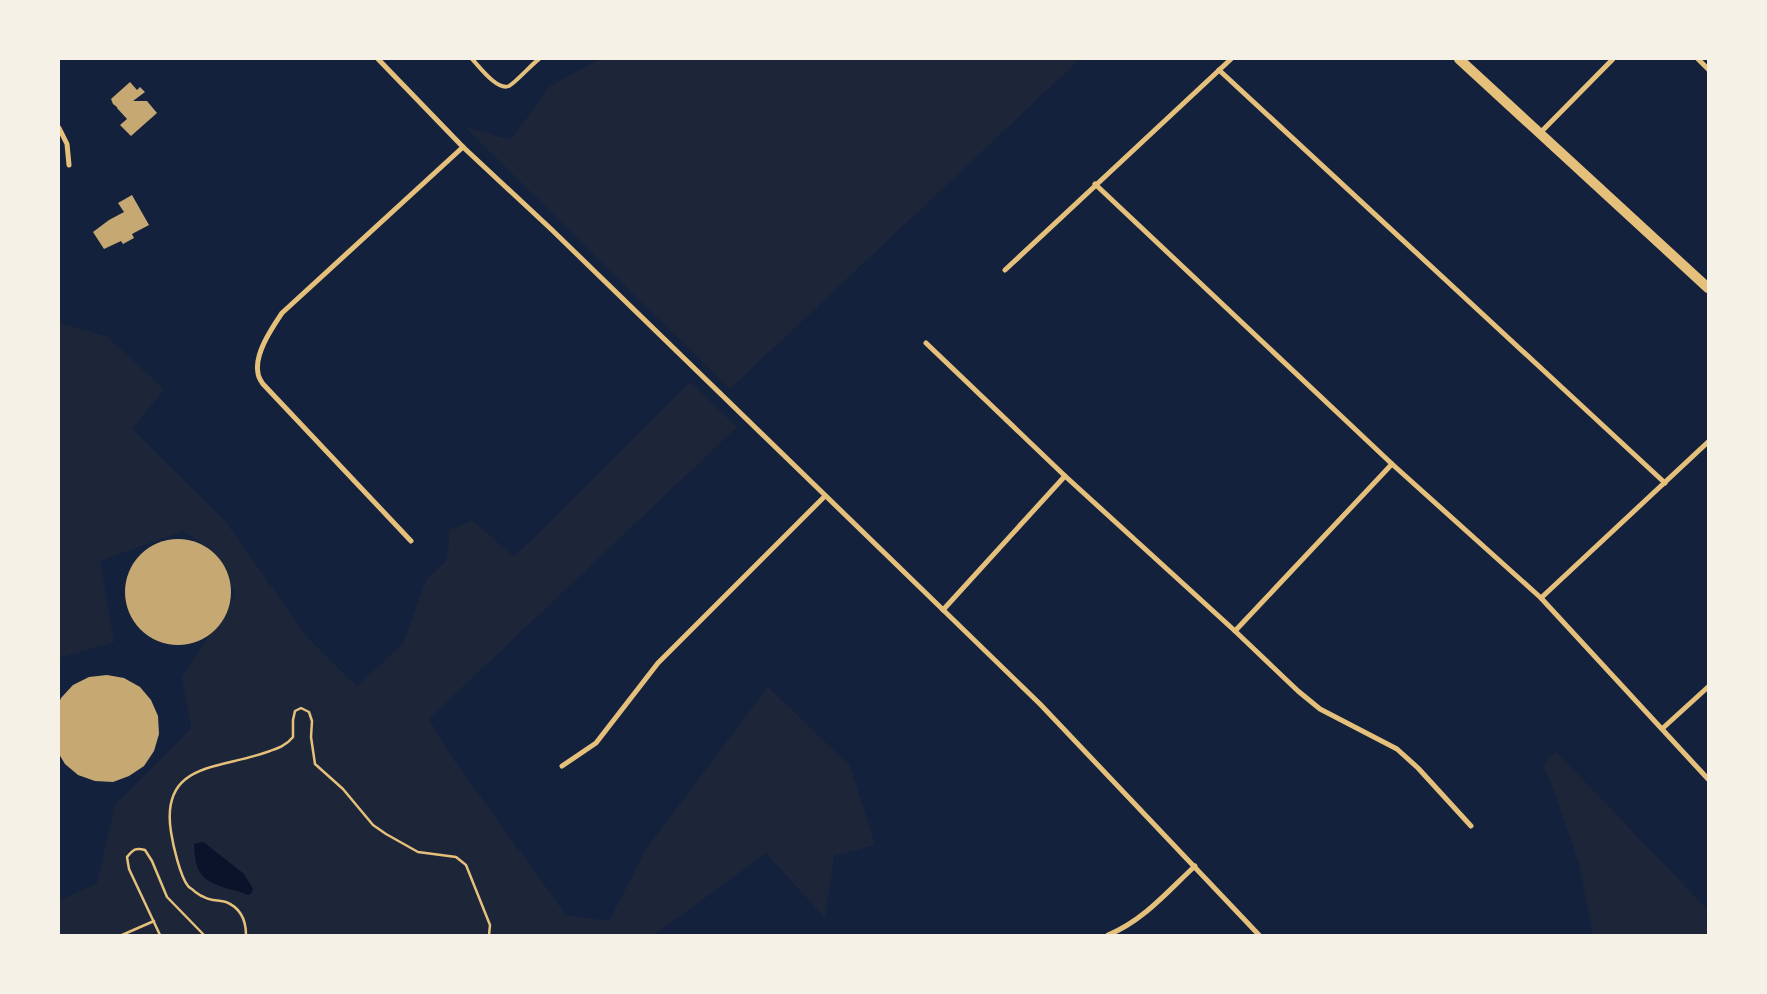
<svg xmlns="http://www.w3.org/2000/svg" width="1767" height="994" viewBox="0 0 1767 994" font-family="'Asap Condensed',sans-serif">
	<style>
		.green { fill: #1d2539; fill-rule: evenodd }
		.water { fill: #0b132b }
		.building { fill: #c6a872 }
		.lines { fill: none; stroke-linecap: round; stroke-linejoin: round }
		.path { stroke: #e5c07b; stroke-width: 2.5 }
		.service { stroke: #e5c07b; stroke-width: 4 }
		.minor { stroke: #e5c07b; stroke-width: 5 }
		.secondary { stroke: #e5c07b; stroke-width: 10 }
	</style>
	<rect width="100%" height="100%" fill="#14213d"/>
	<!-- green -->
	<g class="green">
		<path d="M600 59H1080L730 389 465 127 511 140 550 86Z"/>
		<path d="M59 319 63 324 106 336 164 389 132 429 225 521 308 638 357 686 403 644 426 580 446 561 449 544V530L472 520 514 557 690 382 737 427 429 719 451 756 566 915 609 921 646 849 768 687 850 766 875 845 834 856 825 918 766 853 654 935H59V901L97 883 115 805 191 728 182 677 236 595 215 552 183 531 100 561 114 642 59 658ZM204 842 244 874 248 895 244 893Z"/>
		<path d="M1556 752 1708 910V935H1593L1579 863 1552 785 1544 767 1548 758Z"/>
	</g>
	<!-- water -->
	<path class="water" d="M203 842 244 874 253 889 251 894 248 895C242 892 236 891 229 889 201 881 195 873 194 844Z"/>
	<!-- building -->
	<g class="building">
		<path d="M130 82 137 90 140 87 145 92 133 101H147L157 113 131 136 120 125 127 119 117 108V107L113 104 111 99Z"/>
		<path d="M132 195 149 225 132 234 134 238 123 244 121 241 104 249 93 232 109 220 124 212 118 203Z"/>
		<circle cx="178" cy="592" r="53"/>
		<path d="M107 675 124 678 140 687 151 700 158 716 159 734 154 751 144 766 129 776 113 782 95 781 78 775 65 764 59 754V703L61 698 73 685 89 677Z"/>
	</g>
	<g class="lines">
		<!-- path -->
		<g class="path">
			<path d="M122 935 154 921"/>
			<path d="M160 935 129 869 127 857C133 850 135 847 145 850L152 861 167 897 204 935"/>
			<path d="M246 935C246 920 241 908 226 902 219 900 210 901 204 897 200 896 197 893 194 891 194 890 188 887 188 886 180 876 173 845 171 832 160 763 218 769 264 753 276 749 285 747 293 737V720L295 711 301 708 309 712 312 721 311 737 315 764 343 789 373 825 386 834 418 852 456 857 466 865 490 925 489 935"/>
		</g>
		<!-- service -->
		<path class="service" d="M472 59C479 66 497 91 509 86 515 83 532 64 539 59"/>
		<!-- minor -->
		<g class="minor">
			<path d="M378 59 463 147 551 229 1040 704 1259 935"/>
			<path d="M1698 59 1708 69"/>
			<path d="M1219 70 1665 483"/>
			<path d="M59 128 67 144 69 165"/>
			<path d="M1540 133 1613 59"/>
			<path d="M1095 184 1392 464 1541 598 1708 779"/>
			<path d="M1005 270 1231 59"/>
			<path d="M926 343 1065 476 1235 631 1298 691 1320 709 1397 749 1418 768 1471 826"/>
			<path d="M411 541 263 384C261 381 258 377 258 373 254 354 272 328 282 313L463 147"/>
			<path d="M1541 598 1708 442"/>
			<path d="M943 610 1065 476"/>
			<path d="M1235 631 1392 464"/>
			<path d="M1663 728 1708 687"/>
			<path d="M562 766 596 743 658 663 825 496"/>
			<path d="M1108 935C1143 921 1168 891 1195 866"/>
		</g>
		<!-- secondary -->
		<path class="secondary" d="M1459 59 1708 288"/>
	</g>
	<!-- border -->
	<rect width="1767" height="994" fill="none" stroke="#f6f1e7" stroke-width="120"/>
</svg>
